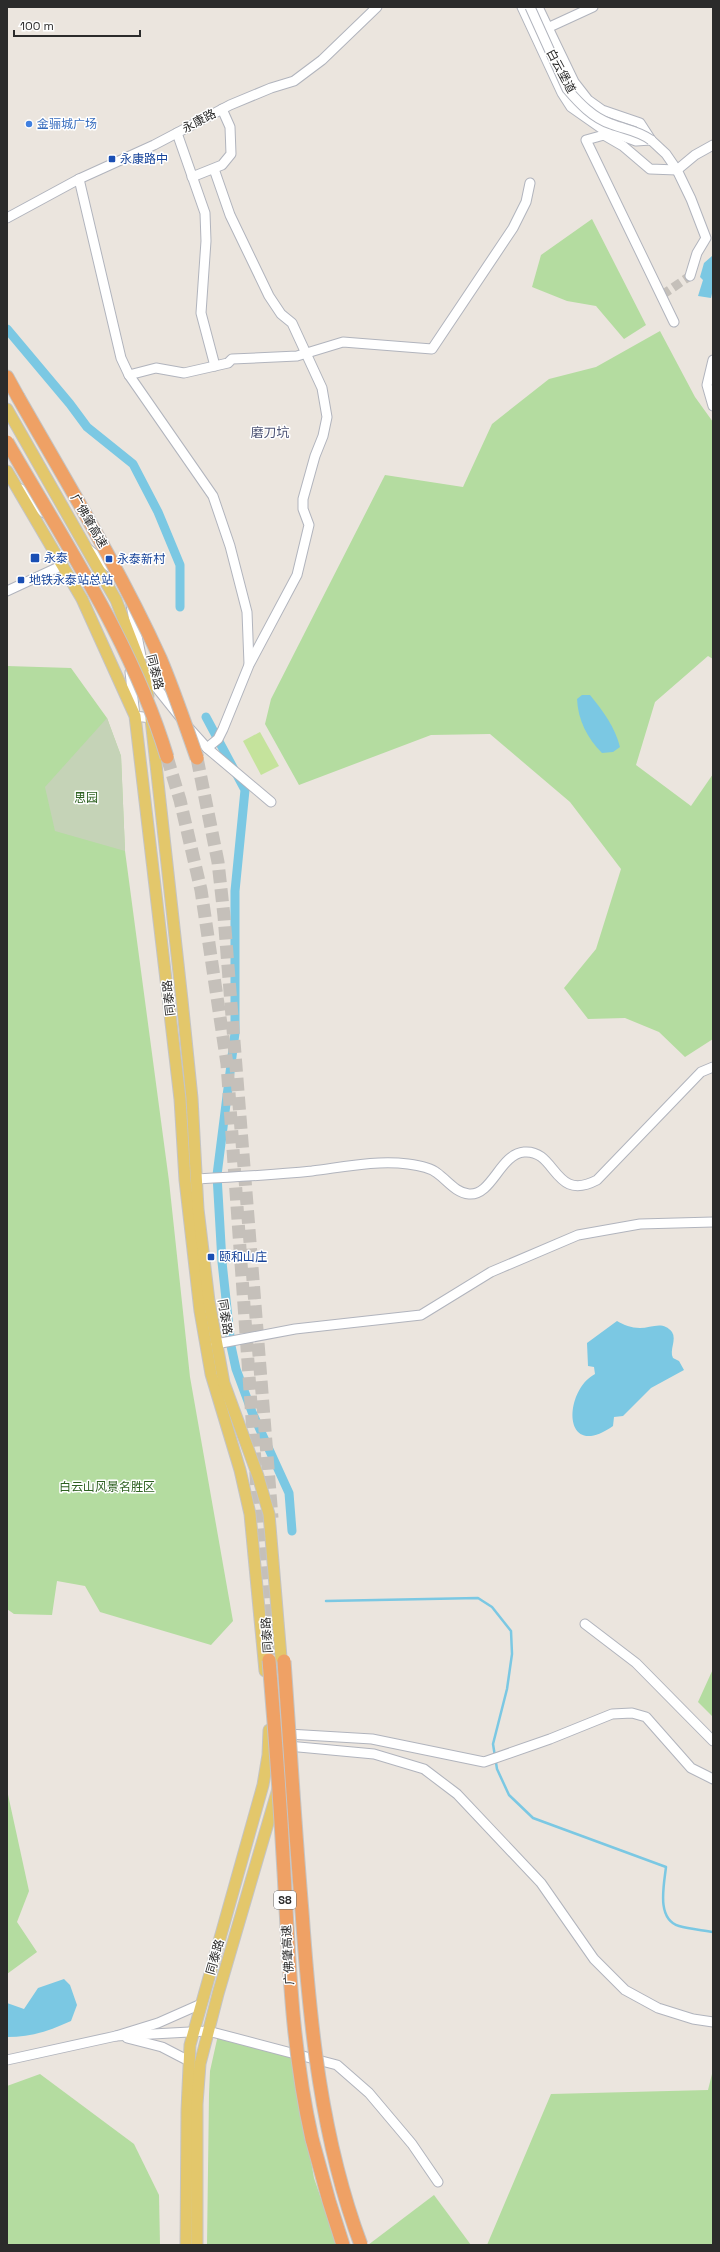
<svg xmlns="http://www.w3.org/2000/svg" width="720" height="2252" viewBox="0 0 720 2252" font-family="'Space Grotesk','Noto Sans SC',sans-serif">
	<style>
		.green { fill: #b4dca0 }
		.cemetery { fill: #c5d3b7 }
		.pitch { fill: #c5e39c }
		.water { fill: #7bc8e3 }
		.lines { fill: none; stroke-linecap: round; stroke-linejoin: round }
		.stream { stroke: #7bc8e3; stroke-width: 2.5 }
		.canal { stroke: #7bc8e3; stroke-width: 9 }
		.minor-tunnel { stroke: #c5c0ba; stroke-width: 9; stroke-dasharray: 9 4.5; stroke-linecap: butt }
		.highway-tunnel { stroke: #c5c0ba; stroke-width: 13; stroke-dasharray: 13 6; stroke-linecap: butt }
		.minor-casing { stroke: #b1b4bd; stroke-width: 11 }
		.major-casing { stroke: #c4c4c4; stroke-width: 13 }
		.highway-casing { stroke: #c4c4c4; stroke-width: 15 }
		.minor { stroke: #fff; stroke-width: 9 }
		.major { stroke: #e3c76b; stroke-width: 11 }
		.highway { stroke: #efa165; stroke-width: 13 }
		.minor-bridge-casing { stroke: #b1b4bd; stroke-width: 11; stroke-linecap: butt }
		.highway-bridge-casing { stroke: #c4c4c4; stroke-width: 15; stroke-linecap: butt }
		.minor-bridge { stroke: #fff; stroke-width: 9 }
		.highway-bridge { stroke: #efa165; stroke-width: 13 }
		.shop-dot { fill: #3f7fe0; stroke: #fff; stroke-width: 1.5 }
		.transit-dot { fill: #1a4fb4; stroke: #fff; stroke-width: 1.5 }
		.labels { text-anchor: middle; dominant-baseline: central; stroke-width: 3; stroke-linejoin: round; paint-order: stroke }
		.shield { fill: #fff; stroke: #6b6b6b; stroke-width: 1 }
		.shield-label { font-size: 11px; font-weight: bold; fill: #2b2b2b }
		.street-label { font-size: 12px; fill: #2b2b2b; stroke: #fff }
		.shop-label { font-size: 12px; fill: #366cbe; stroke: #fff; text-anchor: start }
		.transit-label { font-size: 12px; fill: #164399; stroke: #fff; text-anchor: start }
		.park-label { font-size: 12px; fill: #2e6121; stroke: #fff }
		.neighbourhood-label { font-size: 13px; fill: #4f5677; stroke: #fff }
	</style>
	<rect width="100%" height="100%" fill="#ebe5de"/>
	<!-- green -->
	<g class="green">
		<path d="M592 219 646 325 624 339 596 306 567 301 532 287 541 255Z"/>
		<path d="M660 331 695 397 713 422V659L708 656 655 702 636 765 691 806 713 774V1039L685 1057 659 1032 625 1018 588 1019 564 988 596 949 621 869 570 802 490 734 431 735 299 785 265 724 271 699 385 475 463 487 492 424 549 379 596 367Z"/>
		<path d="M7 666 71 668 107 718 121 756 125 851 169 1181 190 1377 233 1621 211 1645 100 1612 85 1586 57 1581 52 1615 14 1614 7 1609Z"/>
		<path d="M713 1669V1717L698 1702Z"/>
		<path d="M7 1790 29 1891 17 1922 37 1952 7 1974Z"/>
		<path d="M218 2035 292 2053 314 2178 337 2245H207L209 2094 210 2071Z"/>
		<path d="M713 2070V2245H487L551 2094 708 2090Z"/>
		<path d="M40 2074 134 2144 159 2195 160 2245H7V2086Z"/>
		<path d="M434 2195 471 2245H368Z"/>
	</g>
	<!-- cemetery -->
	<path class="cemetery" d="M107 718 121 756 125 851 55 831 45 787Z"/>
	<!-- pitch -->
	<path class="pitch" d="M260 732 279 766 261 775 243 741Z"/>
	<!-- water -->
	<g class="water">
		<path d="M712 256 713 289 711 298 698 296 703 280 700 277 704 263Z"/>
		<path d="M582 695H590C603 711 615 727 620 747L613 752 602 753C587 738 578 720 577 699Z"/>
		<path d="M617 1321C624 1325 631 1328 640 1328 651 1328 663 1320 672 1332 677 1340 669 1350 673 1358L679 1361 684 1370 651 1388 623 1416 614 1417 613 1426C562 1462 563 1391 595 1374L594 1367 588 1366 587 1343Z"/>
		<path d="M64 1979 70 1985 77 2005 71 2021C49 2031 31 2037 7 2037V2003L24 2009 38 1988Z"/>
	</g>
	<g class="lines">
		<!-- stream -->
		<path class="stream" d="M326 1601 478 1598 492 1607 511 1631 512 1654 507 1689 493 1744 497 1769 509 1795 533 1818 666 1867C664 1885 656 1919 679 1926 689 1929 702 1930 713 1932"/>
		<!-- canal -->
		<g class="canal">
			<path d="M7 329 70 404 87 427 133 464 158 512 180 565V607"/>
			<path d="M206 717 245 790 235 891V1033L217 1175 222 1262 231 1346 236 1369 252 1412 289 1493 292 1531"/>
		</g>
		<!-- minor-tunnel -->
		<path class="minor-tunnel" d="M662 295 690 276"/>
		<!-- highway-tunnel -->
		<g class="highway-tunnel">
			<path d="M167 757 180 800 201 890 227 1064 269 1660"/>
			<path d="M197 758 218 862 224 916 272 1518"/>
		</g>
		<!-- minor casing -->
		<g class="minor-casing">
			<g id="minor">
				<path d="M522 7 562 93 571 107 601 128 636 141 651 140"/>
				<path d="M538 7 574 82 588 100 602 110 640 123 651 140 666 154 677 170 691 199 706 238 697 253 690 276"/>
				<path d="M543 30 593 7"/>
				<path d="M177 133 205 213 206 241 201 313 215 366"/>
				<path d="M192 177 222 165 231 154 230 127 222 109"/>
				<path d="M79 179 121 358 129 375 213 496 230 546 247 612 249 664"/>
				<path d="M7 218 79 179 154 145 230 105 271 88 294 81 322 60 377 7"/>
				<path d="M674 322 586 140 604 135 623 146 650 169 677 170 695 155 713 145"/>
				<path d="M713 360 707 385 713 406"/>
				<path d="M129 375 156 368 184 373 228 363 232 359 297 356 343 342 432 349 513 228 526 202 530 183"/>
				<path d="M21 489 44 513"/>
				<path d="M87 548 111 568"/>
				<path d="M7 591 63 565"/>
				<path d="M131 605 141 656"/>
				<path d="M130 672 135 716 151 718"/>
				<path d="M144 672 180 717"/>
				<path d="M189 728 207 748 271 802"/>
				<path d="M207 748 218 739 223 729 249 665 297 575 309 525 303 509V499L315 456 323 436 327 417 322 388 292 323 281 314 269 296 230 215 214 169"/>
				<path d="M197 1179C235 1177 273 1175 312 1171 344 1167 376 1160 408 1164 416 1165 431 1168 437 1173 447 1180 456 1193 469 1194 492 1196 500 1154 524 1152 557 1149 553 1203 597 1180L701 1072 713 1067"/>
				<path d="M216 1344 295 1329 421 1315 491 1272 578 1235 640 1224 713 1222"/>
				<path d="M585 1624 636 1663 713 1741"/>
				<path d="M288 1734 372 1739 484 1762 550 1739 612 1714 632 1713 646 1717 691 1768 713 1779"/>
				<path d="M288 1746 374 1754 424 1769 457 1794 541 1883 594 1959 625 1990 658 2008 693 2019 713 2022"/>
				<path d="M116 2036 208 2031 337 2065 369 2093 412 2144 438 2182"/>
				<path d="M127 2038 162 2047 189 2061"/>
				<path d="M7 2060 116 2036 158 2023 201 2004"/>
			</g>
		</g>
		<!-- major casing -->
		<g class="major-casing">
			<g id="major">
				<path d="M7 409 116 600 144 673 148 696"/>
				<path d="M7 471 82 599 135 716 180 1099 185 1180 200 1311 211 1374 240 1470 250 1514 265 1671"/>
				<path d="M151 719 182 1000 192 1098 198 1209 209 1301 224 1383 258 1476 269 1514 282 1669"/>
				<path d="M186 2245 187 2110 190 2045 263 1785 268 1755 269 1730"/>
				<path d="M197 2245V2104L200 2064 218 1994 287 1758"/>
			</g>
		</g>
		<!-- highway casing -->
		<g class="highway-casing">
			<g id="highway">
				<path d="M7 377 18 397"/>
				<path d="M312 2139 329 2201 343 2245"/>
			</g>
		</g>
		<!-- minor -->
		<use href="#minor" class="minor"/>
		<!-- major -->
		<use href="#major" class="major"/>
		<!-- highway -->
		<use href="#highway" class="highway"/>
		<!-- minor-bridge casing -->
		<g class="minor-bridge-casing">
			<path id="minor-bridge" d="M530 7 567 89C579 103 593 118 611 124 626 130 637 130 651 140"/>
		</g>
		<!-- highway-bridge casing -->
		<g class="highway-bridge-casing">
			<g id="highway-bridge">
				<path d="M18 397C67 483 119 568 160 658 174 691 185 724 197 758"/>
				<path d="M7 442C65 543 133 644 167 757"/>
				<path d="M269 1660C275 1731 280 1801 284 1872 289 1962 292 2051 312 2139"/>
				<path d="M284 1661C290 1745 295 1829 302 1912 310 2026 321 2138 361 2245"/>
			</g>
		</g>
		<!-- minor-bridge -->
		<use href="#minor-bridge" class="minor-bridge"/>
		<!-- highway-bridge -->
		<use href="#highway-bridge" class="highway-bridge"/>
	</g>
	<!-- markers -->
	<circle class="shop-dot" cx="29" cy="124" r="4"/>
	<g class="transit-dot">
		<rect x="108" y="155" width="8" height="8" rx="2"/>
		<rect x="30" y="553" width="10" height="10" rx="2"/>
		<rect x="105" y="555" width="8" height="8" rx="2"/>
		<rect x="17" y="576" width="8" height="8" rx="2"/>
		<rect x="207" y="1253" width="8" height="8" rx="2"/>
	</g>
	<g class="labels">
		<!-- shield labels -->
		<rect class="shield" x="274" y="1891" width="22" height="18" rx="3"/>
		<g class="shield-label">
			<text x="285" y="1900">S8</text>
		</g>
		<!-- street labels -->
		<g class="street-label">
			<text transform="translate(561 71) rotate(62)">白云堡道</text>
			<text transform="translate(199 121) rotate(-28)">永康路</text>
			<text transform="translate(89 521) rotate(60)">广佛肇高速</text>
			<text transform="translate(155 672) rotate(76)">同泰路</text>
			<text transform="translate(169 998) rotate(-96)">同泰路</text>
			<text transform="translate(225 1317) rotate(81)">同泰路</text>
			<text transform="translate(267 1635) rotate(-94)">同泰路</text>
			<text transform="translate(288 1955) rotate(-93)">广佛肇高速</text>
			<text transform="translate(215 1957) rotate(-74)">同泰路</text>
		</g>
		<!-- shop labels -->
		<g class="shop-label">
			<text x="37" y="124">金骊城广场</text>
		</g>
		<!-- transit labels -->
		<g class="transit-label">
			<text x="120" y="159">永康路中</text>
			<text x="44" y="558">永泰</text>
			<text x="117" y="559">永泰新村</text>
			<text x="29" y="580">地铁永泰站总站</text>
			<text x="219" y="1257">颐和山庄</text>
		</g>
		<!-- park labels -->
		<g class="park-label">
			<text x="86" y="798">思园</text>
			<text x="107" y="1487">白云山风景名胜区</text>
		</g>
		<!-- neighbourhood labels -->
		<g class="neighbourhood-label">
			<text x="270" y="432">磨刀坑</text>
		</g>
	</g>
	<!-- border -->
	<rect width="720" height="2252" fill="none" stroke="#2b2b2b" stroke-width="16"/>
	<!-- scale -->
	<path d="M14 30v6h126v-6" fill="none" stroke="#2b2b2b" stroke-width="2"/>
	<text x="20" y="30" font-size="12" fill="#2b2b2b" stroke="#ffffff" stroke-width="3" paint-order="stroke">100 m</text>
</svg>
